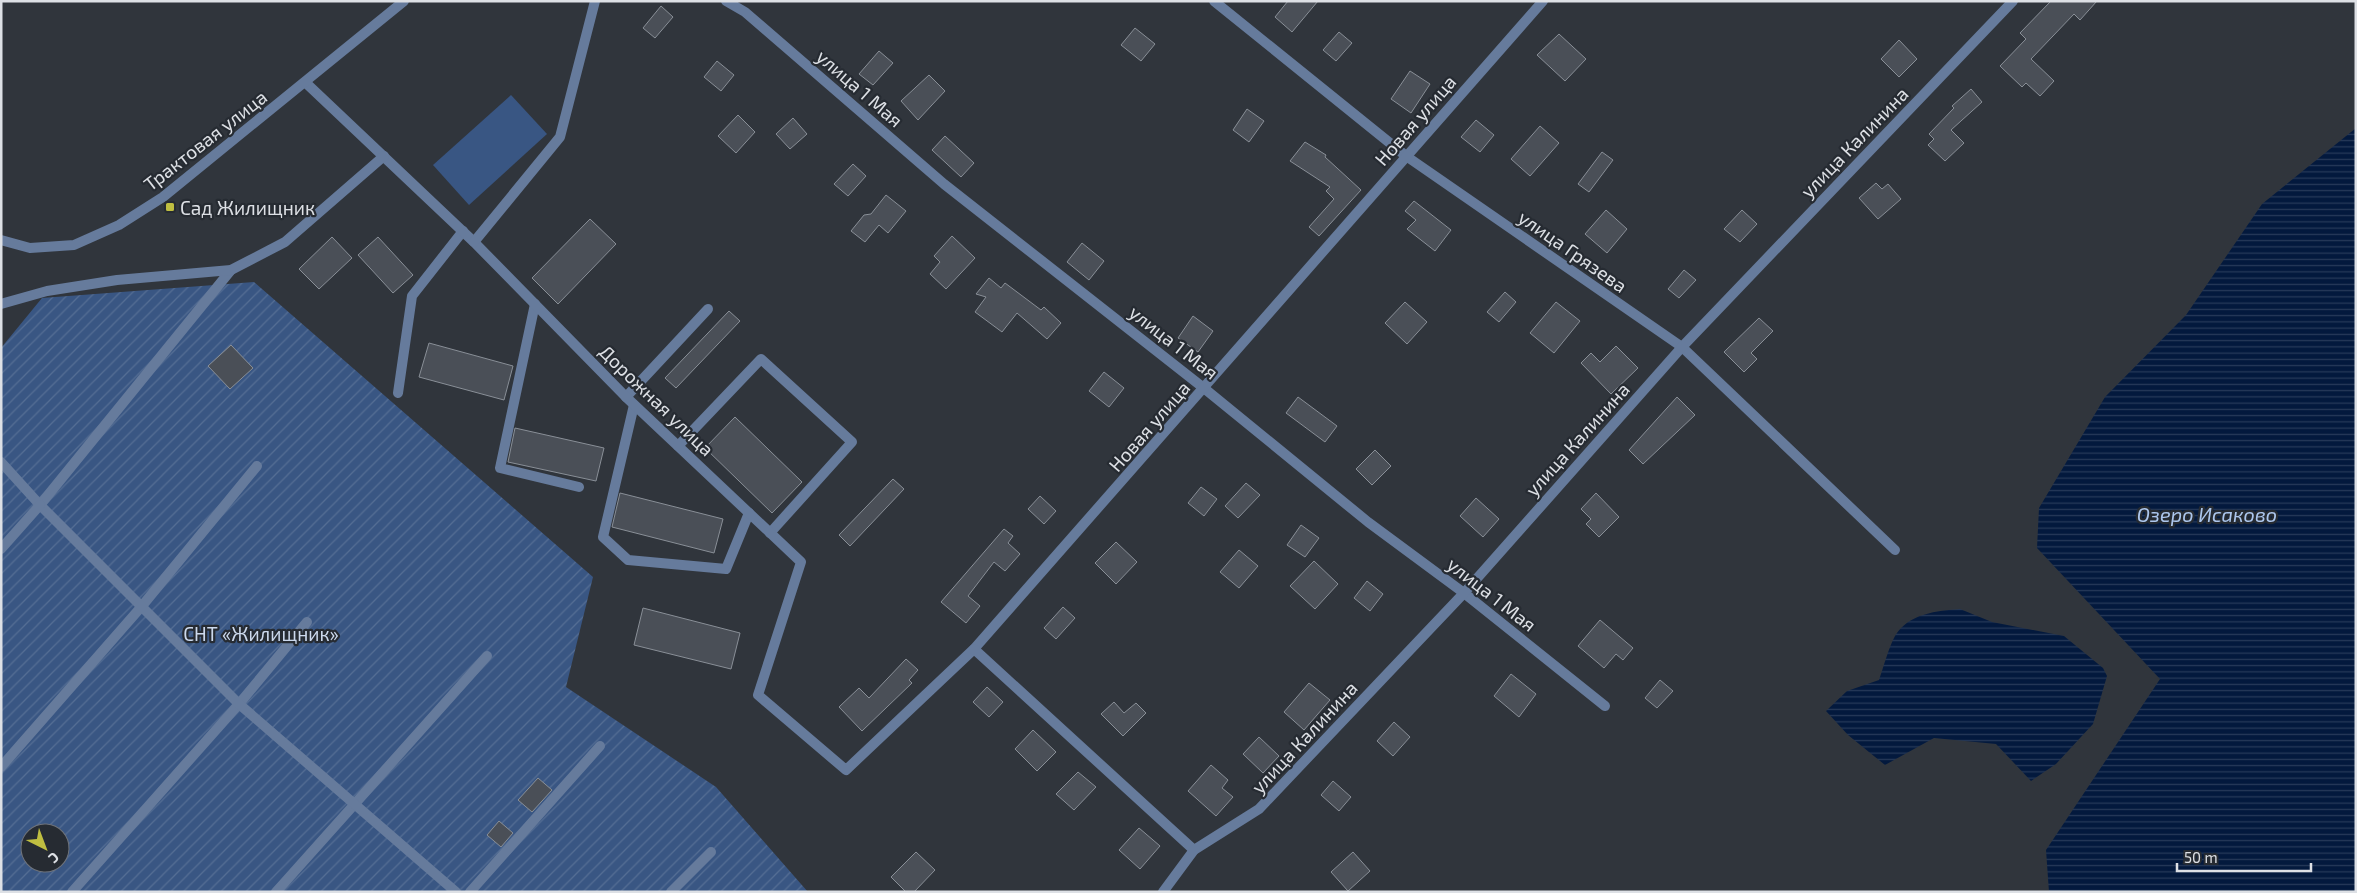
<svg xmlns="http://www.w3.org/2000/svg" width="2357" height="893" viewBox="0 0 2357 893" font-family="'Exo 2',sans-serif">
	<style>
		.garden { fill: url(#garden-furrows); fill-rule: evenodd }
		.pitch { fill: #395683 }
		.water { fill: url(#water-rules) }
		.building { fill: #4a4f57; stroke: #898f97 }
		.lines { fill: none; stroke-linecap: round; stroke-linejoin: round }
		.service { stroke: #667b9c; stroke-width: 10 }
		.minor { stroke: #667b9c; stroke-width: 10 }
		.poi-dot { fill: #bfbe41; stroke: #262b32; stroke-width: 2 }
		.labels { text-anchor: middle; dominant-baseline: central; stroke-width: 4.5; stroke-linejoin: round; paint-order: stroke }
		.street-label { font-size: 19px; fill: #dde0e5; stroke: #262b32 }
		.poi-label { font-size: 19px; fill: #dde0e5; stroke: #262b32; text-anchor: start }
		.park-label { font-size: 19px; fill: #ccd9ed; stroke: #262b32 }
		.water-label { font-size: 20px; font-style: italic; fill: #acc6ed; stroke: #262b32 }
	</style>
	<defs>
		<pattern id="garden-furrows" width="10" height="10" patternUnits="userSpaceOnUse" patternTransform="scale(1.25)"><rect width="10" height="10" fill="#395683"/><path d="M-1 1l2-2M0 10L10 0M9 11l2-2" fill="none" stroke="#556e94"/></pattern>
		<pattern id="water-rules" width="6" height="5" patternUnits="userSpaceOnUse" patternTransform="scale(1.25)"><rect width="6" height="5" fill="#03193d"/><path d="M0 2.5h6" fill="none" stroke="#273a59"/></pattern>
	</defs>
	<rect width="100%" height="100%" fill="#30353c"/>
	<!-- garden -->
	<path class="garden" d="M254 282 593 577 566 687 716 787 808 892H1V348L42 298ZM30 833H60V863H30Z"/>
	<!-- pitch -->
	<path class="pitch" d="M511 95 547 134 469 205 433 165Z"/>
	<!-- water -->
	<g class="water">
		<path d="M2356 128V892H2049L2046 850 2160 679 2037 548 2039 508 2105 397 2186 315 2262 204Z"/>
		<path d="M1960 609 1992 622 2064 636 2103 668 2107 676 2093 724 2056 764 2031 781 1996 744 1934 738 1885 765 1848 735 1826 711 1847 691 1879 680C1884 666 1888 649 1895 636 1909 613 1937 611 1960 609Z"/>
	</g>
	<!-- building -->
	<g class="building">
		<path d="M1288 1H1318L1292 32 1275 17Z"/>
		<path d="M2051 1H2097L2080 20 2074 14 2031 59 2054 81 2040 96 2026 83 2022 87 2000 66 2026 39 2020 33Z"/>
		<path d="M661 6 673 17 655 38 643 28Z"/>
		<path d="M1135 28 1155 44 1141 61 1121 45Z"/>
		<path d="M1339 32 1352 43 1336 61 1323 50Z"/>
		<path d="M1559 34 1586 59 1565 81 1537 55Z"/>
		<path d="M1899 40 1917 59 1899 77 1881 59Z"/>
		<path d="M879 51 893 63 873 85 859 74Z"/>
		<path d="M717 61 734 75 721 91 704 77Z"/>
		<path d="M1410 71 1430 84 1411 113 1391 99Z"/>
		<path d="M929 75 945 91 918 120 901 101Z"/>
		<path d="M1971 89 1982 102 1951 130 1964 143 1945 161 1928 145 1934 139 1929 134 1954 108 1952 106Z"/>
		<path d="M1247 109 1264 121 1249 142 1233 130Z"/>
		<path d="M738 115 755 132 736 153 718 136Z"/>
		<path d="M793 118 807 134 790 149 776 134Z"/>
		<path d="M1476 120 1494 135 1480 152 1461 137Z"/>
		<path d="M1540 126 1559 143 1530 176 1511 159Z"/>
		<path d="M945 136 974 163 961 177 932 150Z"/>
		<path d="M1305 142 1326 155 1325 157 1361 190 1319 236 1309 227 1334 199 1326 191 1330 187 1290 161Z"/>
		<path d="M1602 152 1613 160 1589 192 1578 184Z"/>
		<path d="M853 164 866 176 848 196 834 184Z"/>
		<path d="M1876 183 1882 189 1888 184 1901 199 1878 219 1859 198Z"/>
		<path d="M886 195 906 211 888 233 879 225 865 242 851 231 864 215 871 214Z"/>
		<path d="M1414 201 1451 230 1435 251 1407 229 1416 220 1405 211Z"/>
		<path d="M1606 210 1627 229 1607 253 1585 234Z"/>
		<path d="M1742 210 1757 224 1740 242 1724 229Z"/>
		<path d="M590 219 616 244 558 304 532 278Z"/>
		<path d="M952 236 975 258 946 289 930 274 940 262 934 256Z"/>
		<path d="M332 237 352 258 319 289 299 269Z"/>
		<path d="M378 237 413 275 393 293 358 255Z"/>
		<path d="M1082 243 1104 261 1089 280 1067 262Z"/>
		<path d="M1684 270 1696 280 1679 298 1668 289Z"/>
		<path d="M989 278 1001 288 1005 283 1041 310 1044 307 1061 323 1047 339 1017 313 1002 332 975 312 986 297 976 294Z"/>
		<path d="M1505 292 1516 302 1499 322 1487 312Z"/>
		<path d="M1405 302 1427 322 1407 344 1385 323Z"/>
		<path d="M1556 302 1580 321 1554 353 1530 333Z"/>
		<path d="M729 311 740 321 676 388 665 378Z"/>
		<path d="M1193 316 1213 331 1198 352 1178 338Z"/>
		<path d="M1759 318 1773 331 1751 353 1757 359 1744 372 1724 352Z"/>
		<path d="M429 343 513 366 504 400 419 377Z"/>
		<path d="M231 345 253 368 230 389 208 366Z"/>
		<path d="M1616 346 1638 368 1611 394 1581 363 1591 353 1600 362Z"/>
		<path d="M1104 372 1124 388 1109 407 1089 391Z"/>
		<path d="M1298 397 1337 426 1325 442 1286 413Z"/>
		<path d="M1677 397 1695 415 1643 464 1629 450Z"/>
		<path d="M735 417 802 482 772 513 705 448Z"/>
		<path d="M515 428 604 448 596 481 508 462Z"/>
		<path d="M1375 450 1391 466 1372 485 1356 469Z"/>
		<path d="M893 479 904 489 850 546 839 535Z"/>
		<path d="M1246 483 1260 495 1238 518 1225 506Z"/>
		<path d="M1201 487 1217 499 1204 516 1188 503Z"/>
		<path d="M620 493 723 519 714 553 612 527Z"/>
		<path d="M1596 493 1619 517 1599 537 1586 524 1591 519 1581 509Z"/>
		<path d="M1040 496 1056 511 1044 524 1028 509Z"/>
		<path d="M1476 498 1499 519 1483 537 1460 516Z"/>
		<path d="M1301 525 1319 538 1305 557 1287 545Z"/>
		<path d="M1004 529 1013 536 1008 543 1020 554 1005 571 994 562 968 596 980 606 966 623 941 602Z"/>
		<path d="M1116 542 1137 562 1116 584 1095 563Z"/>
		<path d="M1239 550 1258 566 1239 588 1220 572Z"/>
		<path d="M1314 561 1338 584 1315 609 1290 586Z"/>
		<path d="M1367 581 1383 594 1370 611 1354 598Z"/>
		<path d="M1063 607 1075 618 1056 639 1044 628Z"/>
		<path d="M643 608 740 633 731 669 634 645Z"/>
		<path d="M1600 620 1633 648 1623 660 1616 654 1604 668 1578 646Z"/>
		<path d="M906 659 918 670 909 680 912 683 862 731 839 707 859 688 869 698Z"/>
		<path d="M1511 674 1536 694 1519 717 1494 696Z"/>
		<path d="M1660 680 1673 691 1657 708 1645 698Z"/>
		<path d="M1309 683 1330 700 1304 730 1284 712Z"/>
		<path d="M987 687 1003 702 989 717 973 702Z"/>
		<path d="M1114 702 1124 713 1136 703 1146 713 1123 736 1101 714Z"/>
		<path d="M1394 722 1410 737 1393 756 1377 741Z"/>
		<path d="M1033 730 1056 752 1037 771 1015 749Z"/>
		<path d="M1259 737 1279 756 1263 773 1243 754Z"/>
		<path d="M1211 765 1228 780 1222 788 1233 797 1216 816 1188 791Z"/>
		<path d="M1078 772 1096 787 1074 810 1056 794Z"/>
		<path d="M538 778 552 790 532 812 518 800Z"/>
		<path d="M1333 781 1351 797 1339 811 1321 795Z"/>
		<path d="M499 821 513 833 501 847 487 835Z"/>
		<path d="M1139 828 1160 846 1140 869 1119 850Z"/>
		<path d="M916 852 935 870 914 892H906L891 877Z"/>
		<path d="M1353 852 1370 871 1348 891 1331 872Z"/>
	</g>
	<g class="lines">
		<!-- service -->
		<g class="service">
			<path d="M535 304 500 468 579 487"/>
			<path d="M398 393 412 296 463 231"/>
			<path d="M626 397 708 309"/>
			<path d="M634 405 603 537 628 560 726 569 749 513"/>
			<path d="M678 446 761 359 852 442 770 533"/>
			<path d="M40 505 231 270"/>
			<path d="M1 767 142 606 257 466"/>
			<path d="M72 892 239 704 307 622"/>
			<path d="M276 892 487 656"/>
			<path d="M470 892 600 746"/>
			<path d="M671 892 711 852"/>
		</g>
		<!-- minor -->
		<g class="minor">
			<path d="M726 1 745 12 944 184 1205 389 1368 522 1464 593 1605 706"/>
			<path d="M1214 1 1406 156 1682 347 1895 550"/>
			<path d="M306 83 474 242 626 397 801 562 758 695 846 770 974 649 1543 1"/>
			<path d="M1 240 30 248 74 245 119 225 163 197 404 1"/>
			<path d="M474 242 560 137 595 1"/>
			<path d="M1 304 47 291 117 280 231 270 285 242 384 156"/>
			<path d="M1 462 40 505 239 704 456 892"/>
			<path d="M1 549 40 505"/>
			<path d="M974 649 1194 850"/>
			<path d="M1163 892 1194 850 1259 809 1464 593 1682 347 2013 1"/>
		</g>
	</g>
	<!-- markers -->
	<rect class="poi-dot" x="165" y="202" width="10" height="10" rx="2.5"/>
	<g class="labels">
		<!-- street labels -->
		<g class="street-label">
			<text transform="translate(860 88) rotate(41)">улица 1 Мая</text>
			<text transform="translate(1415 120) rotate(-49)">Новая улица</text>
			<text transform="translate(205 140) rotate(-38)">Трактовая улица</text>
			<text transform="translate(1854 142) rotate(-46)">улица Калинина</text>
			<text transform="translate(1573 251) rotate(35)">улица Грязева</text>
			<text transform="translate(1174 342) rotate(38)">улица 1 Мая</text>
			<text transform="translate(657 400) rotate(44)">Дорожная улица</text>
			<text transform="translate(1149 426) rotate(-49)">Новая улица</text>
			<text transform="translate(1577 439) rotate(-48)">улица Калинина</text>
			<text transform="translate(1492 594) rotate(38)">улица 1 Мая</text>
			<text transform="translate(1304 737) rotate(-47)">улица Калинина</text>
		</g>
		<!-- poi labels -->
		<g class="poi-label">
			<text x="180" y="207">Сад Жилищник</text>
		</g>
		<!-- park labels -->
		<g class="park-label">
			<text x="261" y="633">СНТ «Жилищник»</text>
		</g>
		<!-- water labels -->
		<g class="water-label">
			<text x="2207" y="514">Озеро Исаково</text>
		</g>
	</g>
	<!-- border -->
	<rect width="2357" height="893" fill="none" stroke="#dde0e5" stroke-width="5"/>
	<!-- north arrow -->
	<g transform="translate(45 848) rotate(138)"><circle r="24" fill="#262b32" stroke="#6f737a"/>
	<path d="M0-4L9 19L0 12L-9 19Z" fill="#bfbe41"/>
	<text y="-8" font-size="14" font-weight="bold" text-anchor="middle" fill="#dde0e5">С</text>
	</g>
	<!-- scale -->
	<path d="M2177 863v8h134v-8" fill="none" stroke="#dde0e5" stroke-width="2.5"/>
	<text x="2184" y="863" font-size="15" fill="#dde0e5" stroke="#262b32" stroke-width="4" paint-order="stroke">50 m</text>
</svg>
